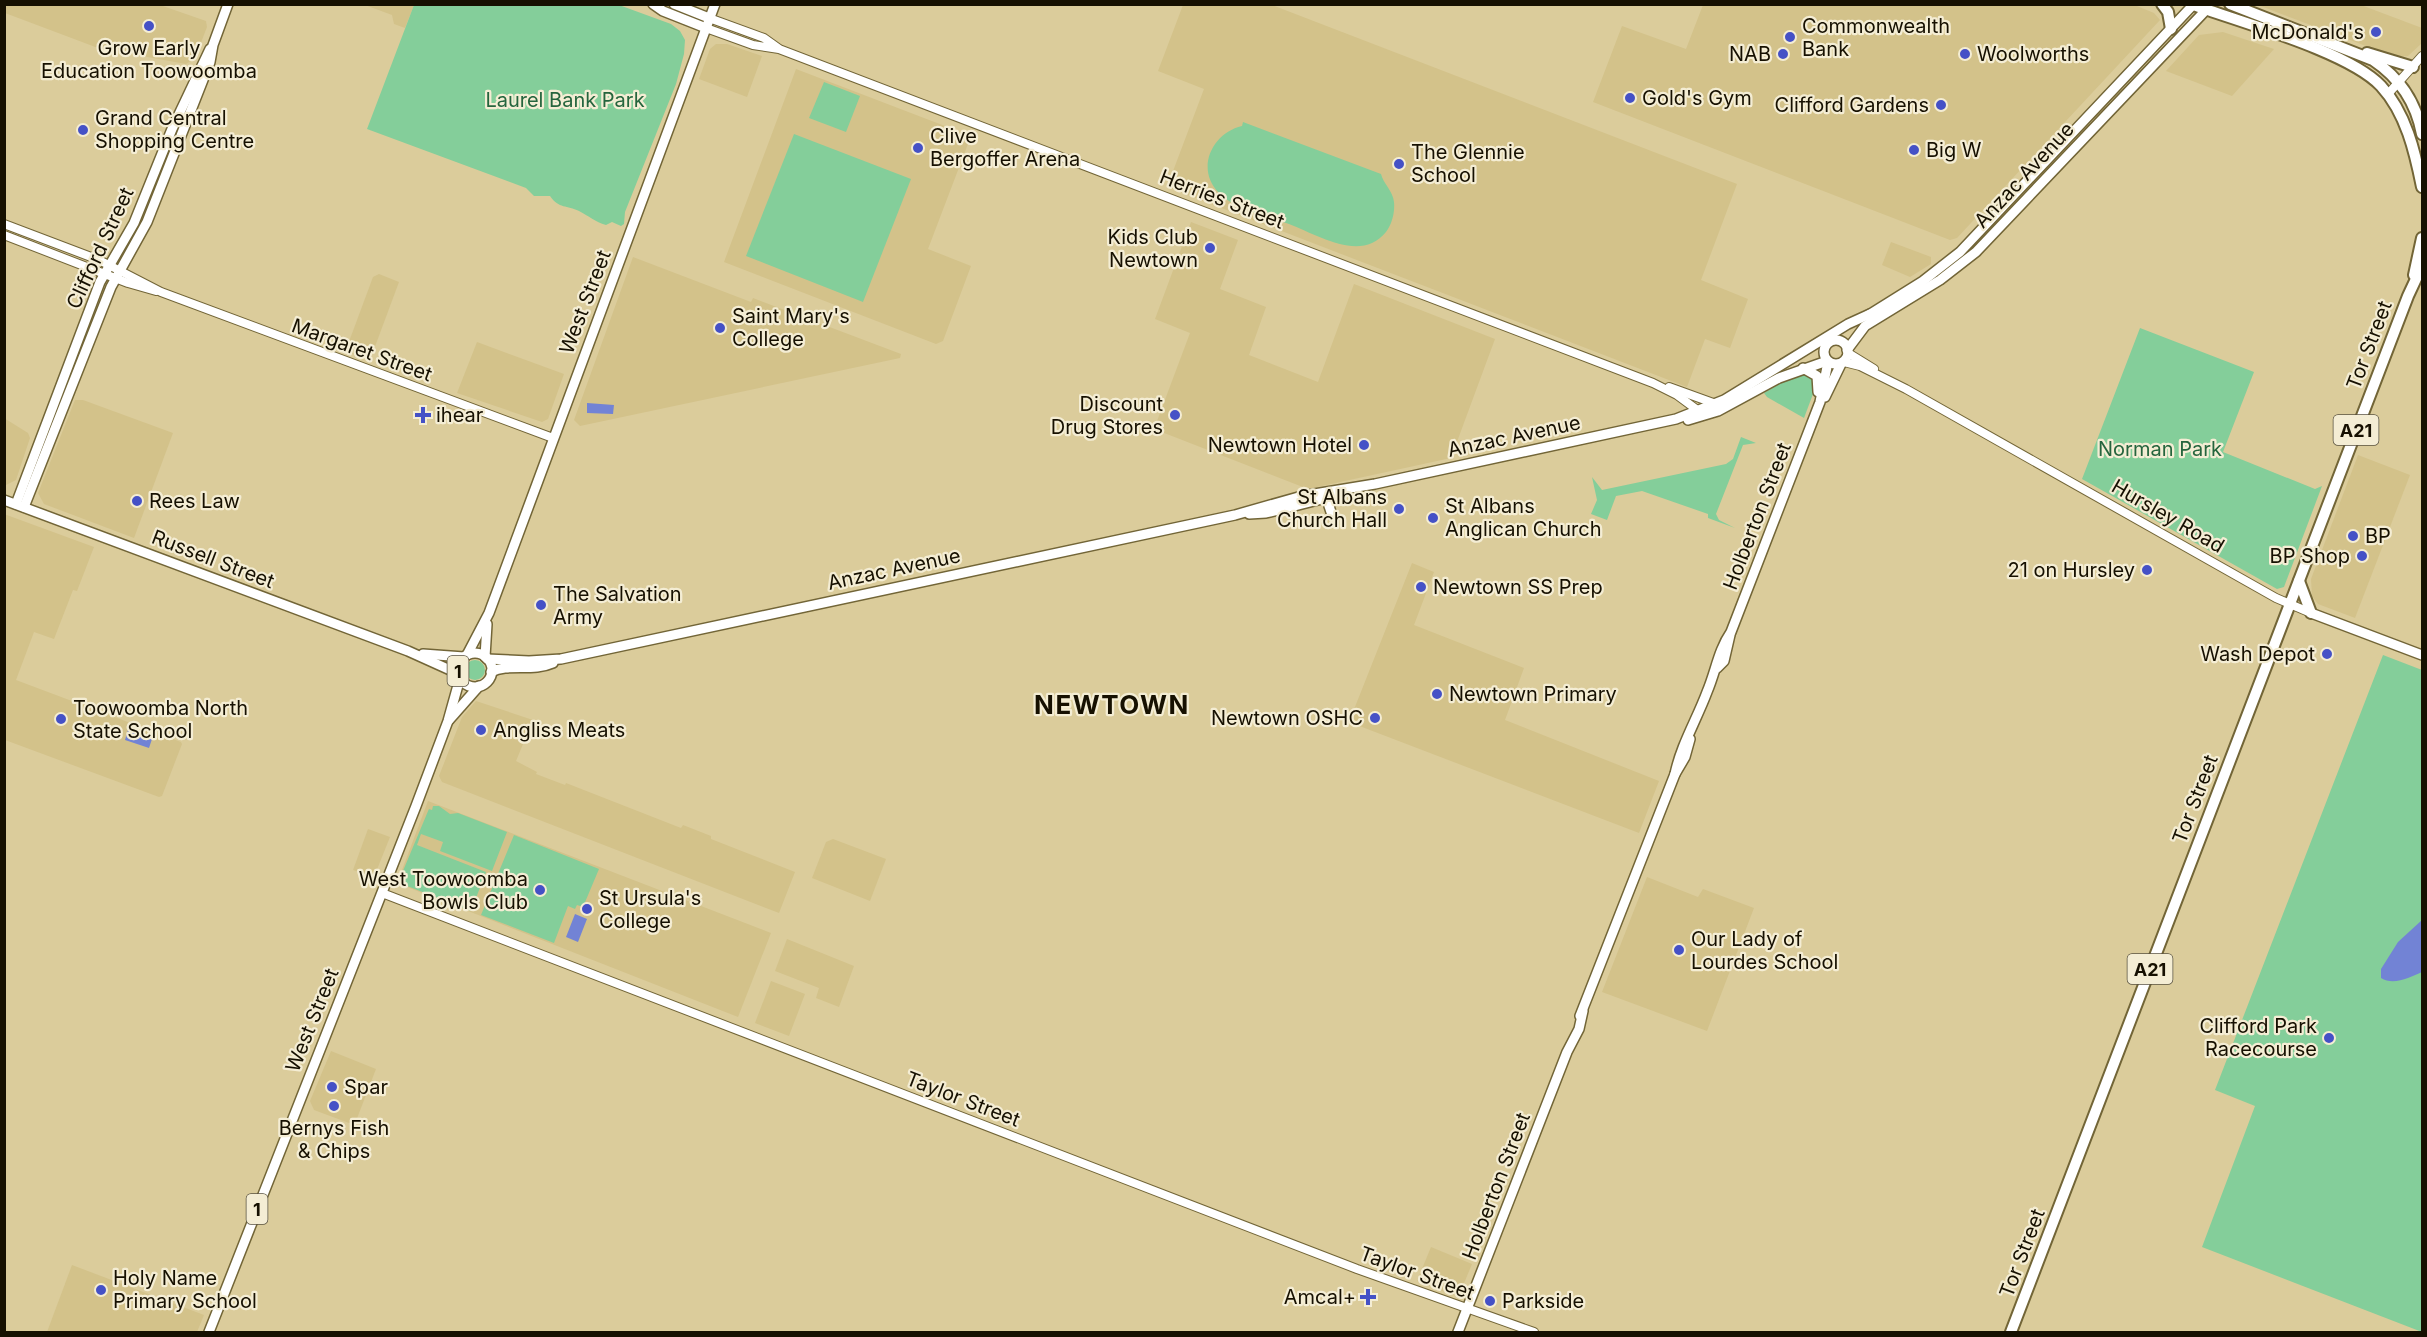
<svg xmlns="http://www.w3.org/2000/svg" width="2427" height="1337" viewBox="0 0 2427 1337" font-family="Inter,sans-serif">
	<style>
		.built { fill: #d3c28a }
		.green { fill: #84ce9a }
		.water { fill: #7283d5 }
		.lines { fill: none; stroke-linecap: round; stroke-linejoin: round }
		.minor-casing { stroke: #726537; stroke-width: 10 }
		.major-casing { stroke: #726537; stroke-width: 12 }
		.highway-casing { stroke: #726537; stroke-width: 14 }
		.minor { stroke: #fff; stroke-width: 8 }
		.major { stroke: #fff; stroke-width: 9 }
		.highway { stroke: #fff; stroke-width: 10 }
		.poi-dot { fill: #4551c6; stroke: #f4edd4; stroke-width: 2 }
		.labels { text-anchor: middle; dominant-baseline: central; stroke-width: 4.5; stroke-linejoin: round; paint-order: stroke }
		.shield { fill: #f4edd4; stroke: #595240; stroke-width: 1.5 }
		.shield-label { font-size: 18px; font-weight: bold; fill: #161001 }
		.poi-label { font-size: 20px; fill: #161001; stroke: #f4edd4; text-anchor: start }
		.park-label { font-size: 20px; fill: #25653d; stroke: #f4edd4 }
		.street-label { font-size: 20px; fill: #161001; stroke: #f4edd4 }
		.district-label { font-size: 26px; font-weight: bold; letter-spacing: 1.5px; fill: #161001; stroke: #f4edd4 }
	</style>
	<rect width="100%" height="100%" fill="#dbcc9b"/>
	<!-- built -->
	<g class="built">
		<path d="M2132 4 2154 13 2160 20 1957 238 1950 240 1593 102 1622 26 1686 49 1703 5Z"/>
		<path d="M4 5H160L206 21 207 27 195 58 186 64 98 48 5 13Z"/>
		<path d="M365 5H414L405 28 394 24 392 15Z"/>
		<path d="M1183 5H1272L1737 184 1701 280 1748 299 1730 348 1705 339 1687 387 1167 187 1204 89 1158 71Z"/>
		<path d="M2258 5H2361L2422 28V43L2408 56 2395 57Z"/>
		<path d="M2223 32 2274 49 2232 96 2166 71 2199 35Z"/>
		<path d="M716 44H727L762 56 747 97 699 79 710 49Z"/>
		<path d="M796 69 971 136 928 249 971 266 943 341 936 344 724 262Z"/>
		<path d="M1191 222 1238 240 1220 289 1266 307 1249 355 1318 382 1354 284 1495 339 1451 458 1308 489 1154 429 1190 333 1155 319Z"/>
		<path d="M1891 242 1931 257V264L1910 277 1882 265Z"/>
		<path d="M633 257 751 302 753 298 901 354 900 358 580 426 574 420Z"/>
		<path d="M379 274 399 282 370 360 350 353 347 347 373 277Z"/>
		<path d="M477 342 564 374 548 419 542 422 457 393Z"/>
		<path d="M75 400H83L173 433 134 538 44 504 38 493Z"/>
		<path d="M4 418 28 433 30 438 16 480 6 485Z"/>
		<path d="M2358 455 2410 475 2355 618 2318 604 2312 596 2311 579Z"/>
		<path d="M4 514 94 547 77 591 73 590 54 639 34 632 16 680 181 742 182 744 162 796 159 797 5 740Z"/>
		<path d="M1412 563 1434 572 1414 625 1524 668 1505 720 1659 781 1639 833 1349 722Z"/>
		<path d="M476 701 533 720 516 761 537 772 536 774 565 785 566 783 681 828 683 825 711 836V839L795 872 779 913 442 782 439 776 462 717Z"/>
		<path d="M428 801 771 933 738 1017 402 885 399 878Z"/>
		<path d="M368 829 390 837 374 877 353 870Z"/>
		<path d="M833 839 886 859 870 901 812 878 826 842Z"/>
		<path d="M1647 877 1698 897 1703 889 1754 908 1707 1031 1602 992Z"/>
		<path d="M787 939 854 966 839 1007 816 998 819 988 775 971Z"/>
		<path d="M771 981 805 994 789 1036 755 1023Z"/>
		<path d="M331 1051 376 1069 356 1121 349 1123 314 1110 310 1101Z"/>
		<path d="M1431 1247 1472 1264 1460 1293 1454 1295 1417 1281Z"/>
		<path d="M72 1265 204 1315 197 1332H47Z"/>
	</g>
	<!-- green -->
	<g class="green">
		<path d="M414 5H619L671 24 680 31 685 40 684 54 676 84 625 212 624 224 621 226 612 222 606 225C595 222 589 216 579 211 567 205 559 209 550 196H534L526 188 367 129Z"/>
		<path d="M824 82 860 96 846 132 809 118Z"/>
		<path d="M1243 122 1381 174C1383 183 1393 191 1394 202 1395 212 1392 224 1386 232 1361 263 1318 235 1289 224 1268 216 1235 210 1219 193 1195 169 1212 133 1242 126Z"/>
		<path d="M794 134 911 179 863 302 746 256Z"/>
		<path d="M2140 328 2254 372 2223 452 2315 489 2322 486 2284 587 2277 589 2082 479Z"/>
		<path d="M1799 372H1810L1816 386 1804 418 1767 397 1764 393Z"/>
		<path d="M1741 437 1756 443 1743 445 1716 514 1719 520 1735 528 1708 518V514L1642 491 1616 496 1607 520 1591 514 1597 500 1592 477 1602 490 1726 464 1733 459Z"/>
		<path d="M2383 655 2422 670V1332L2202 1247 2255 1106 2215 1090Z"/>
		<circle cx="475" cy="670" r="10"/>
		<path d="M431 804 429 809 432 810 433 806H439L450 814 458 813 507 832 492 871 440 851 443 842 421 834 417 845 486 872 471 911 402 884 400 878Z"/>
		<path d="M514 835 599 869 583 907 577 905 575 909 568 906 554 943 481 915Z"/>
	</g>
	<!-- water -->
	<g class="water">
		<path d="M587 403 614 405 613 414 587 413Z"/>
		<path d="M128 730 152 739 149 748 125 740Z"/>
		<path d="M575 914 587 919 578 942 566 937Z"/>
		<path d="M2422 920V972C2410 977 2394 986 2381 978V969L2398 942Z"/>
	</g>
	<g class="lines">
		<!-- minor casing -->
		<g class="minor-casing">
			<g id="minor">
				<path d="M709 18 764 38 778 48"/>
				<path d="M706 28 753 45 779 49 1653 383 1677 395 1700 412"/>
				<path d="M2388 94 2422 56"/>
				<path d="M4 224 99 260 161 292 553 438"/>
				<path d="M4 235 128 283 156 291"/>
				<path d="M1848 353 1874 369"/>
				<path d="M1844 362 1860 366 1906 389 2276 598 2311 613"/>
				<path d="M1669 387 1716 404"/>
				<path d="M382 893 1357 1269 1534 1332"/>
			</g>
		</g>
		<!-- major casing -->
		<g class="major-casing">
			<g id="major">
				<path d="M653 4 663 11 706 28"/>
				<path d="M674 4 709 18"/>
				<path d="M1867 316 1923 281 1960 252 2193 5"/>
				<circle cx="1836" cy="352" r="12"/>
				<path d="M1847 350 1865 326 1940 280 1976 252 2206 10"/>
				<path d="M1803 368 1817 376 1818 392"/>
				<path d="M1825 397 1841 364"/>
				<path d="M1688 420 1718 411 1779 378 1827 361"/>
				<path d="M4 500 408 651 459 674"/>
				<path d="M16 504 100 282 134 223 172 129 210 49"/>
				<path d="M24 507 111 287 147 222 210 62 213 45 228 4"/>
				<path d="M1249 514 1266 513 1338 495"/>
				<path d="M1332 515 1329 506 1335 496"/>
				<path d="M2311 613 2422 655"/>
				<circle cx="475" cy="670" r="17"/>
				<path d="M423 654 464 657"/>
				<path d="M467 655 489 613 715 4"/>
				<path d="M485 657 487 624"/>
				<path d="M487 659 529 661 561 659 1235 515 1302 496 1375 484 1676 419 1724 400 1848 324 1870 314"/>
				<path d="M1717 668 1724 661 1730 635"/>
				<path d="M491 672C508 663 533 672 553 663"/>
				<path d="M449 720 479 686"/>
				<path d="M1675 774C1681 745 1697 719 1707 692 1716 671 1718 651 1731 632L1820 402 1828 362"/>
				<path d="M1580 1016 1675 774 1685 757 1690 739"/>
				<path d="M209 1332 416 806 448 721 460 678"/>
				<path d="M1458 1332 1567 1052 1579 1029 1583 1011"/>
			</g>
		</g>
		<!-- highway casing -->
		<g class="highway-casing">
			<g id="highway">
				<path d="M2162 4 2168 12 2171 29"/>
				<path d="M2191 4C2239 22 2348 51 2381 86 2406 113 2415 152 2422 187"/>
				<path d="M2230 4 2373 60C2400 78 2416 102 2422 134"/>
				<path d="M2367 53 2413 67"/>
				<path d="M2414 275 2422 238"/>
				<path d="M2299 581 2311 613"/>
				<path d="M2011 1332 2408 296 2422 266"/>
			</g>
		</g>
		<!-- minor -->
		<use href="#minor" class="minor"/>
		<!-- major -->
		<use href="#major" class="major"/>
		<!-- highway -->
		<use href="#highway" class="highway"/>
	</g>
	<!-- markers -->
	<g class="poi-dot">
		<circle cx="149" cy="26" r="6"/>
		<circle cx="2376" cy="32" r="6"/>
		<circle cx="1790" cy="37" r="6"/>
		<circle cx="1783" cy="54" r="6"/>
		<circle cx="1965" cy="54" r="6"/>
		<circle cx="1630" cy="98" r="6"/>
		<circle cx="1941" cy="105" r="6"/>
		<circle cx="83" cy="130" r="6"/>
		<circle cx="918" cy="148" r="6"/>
		<circle cx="1914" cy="150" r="6"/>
		<circle cx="1399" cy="164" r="6"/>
		<circle cx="1210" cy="248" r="6"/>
		<circle cx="720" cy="328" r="6"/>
		<path d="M420 406h6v6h6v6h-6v6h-6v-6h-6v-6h6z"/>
		<circle cx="1175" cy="415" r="6"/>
		<circle cx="1364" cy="445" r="6"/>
		<circle cx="137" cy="501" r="6"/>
		<circle cx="1399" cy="509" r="6"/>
		<circle cx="1433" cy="518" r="6"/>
		<circle cx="2353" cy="536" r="6"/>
		<circle cx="2362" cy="556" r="6"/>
		<circle cx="2147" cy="570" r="6"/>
		<circle cx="1421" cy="587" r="6"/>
		<circle cx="541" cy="605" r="6"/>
		<circle cx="2327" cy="654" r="6"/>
		<circle cx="1437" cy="694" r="6"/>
		<circle cx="1375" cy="718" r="6"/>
		<circle cx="61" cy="719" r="6"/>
		<circle cx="481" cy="730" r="6"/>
		<circle cx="540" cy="890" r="6"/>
		<circle cx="587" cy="909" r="6"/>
		<circle cx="1679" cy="950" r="6"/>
		<circle cx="2329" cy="1038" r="6"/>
		<circle cx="332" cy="1087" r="6"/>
		<circle cx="334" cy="1106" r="6"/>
		<circle cx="101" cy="1290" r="6"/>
		<path d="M1365 1288h6v6h6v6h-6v6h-6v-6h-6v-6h6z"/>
		<circle cx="1490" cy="1301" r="6"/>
	</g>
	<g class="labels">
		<!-- shield labels -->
		<g class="shield">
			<rect x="2333.5" y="415" width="45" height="30" rx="4.5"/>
			<rect x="447.5" y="656" width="21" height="30" rx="4.5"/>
			<rect x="2127.5" y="954" width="45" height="30" rx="4.5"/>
			<rect x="246.5" y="1194" width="21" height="30" rx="4.5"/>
		</g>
		<g class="shield-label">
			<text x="2356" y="430">A21</text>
			<text x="458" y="671">1</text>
			<text x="2150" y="969">A21</text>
			<text x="257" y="1209">1</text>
		</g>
		<!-- poi labels -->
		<g class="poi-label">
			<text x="1802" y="26">Commonwealth<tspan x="1802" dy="23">Bank</tspan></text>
			<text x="2364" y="32" text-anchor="end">McDonald's</text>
			<text x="149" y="48" text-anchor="middle">Grow Early<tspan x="149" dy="23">Education Toowoomba</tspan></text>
			<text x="1771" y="54" text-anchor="end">NAB</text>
			<text x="1977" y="54">Woolworths</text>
			<text x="1642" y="98">Gold's Gym</text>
			<text x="1929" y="105" text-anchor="end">Clifford Gardens</text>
			<text x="95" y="118">Grand Central<tspan x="95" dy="23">Shopping Centre</tspan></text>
			<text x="930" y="136">Clive<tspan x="930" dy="23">Bergoffer Arena</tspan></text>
			<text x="1926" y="150">Big W</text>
			<text x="1411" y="152">The Glennie<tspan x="1411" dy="23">School</tspan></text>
			<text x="1198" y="237" text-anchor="end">Kids Club<tspan x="1198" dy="23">Newtown</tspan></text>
			<text x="732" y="316">Saint Mary's<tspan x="732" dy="23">College</tspan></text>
			<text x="1163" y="404" text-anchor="end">Discount<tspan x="1163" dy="23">Drug Stores</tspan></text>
			<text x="436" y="415">ihear</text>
			<text x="1352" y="445" text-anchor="end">Newtown Hotel</text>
			<text x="1387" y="497" text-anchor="end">St Albans<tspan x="1387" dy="23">Church Hall</tspan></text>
			<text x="149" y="501">Rees Law</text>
			<text x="1445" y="506">St Albans<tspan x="1445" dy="23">Anglican Church</tspan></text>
			<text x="2365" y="536">BP</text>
			<text x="2350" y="556" text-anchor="end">BP Shop</text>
			<text x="2135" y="570" text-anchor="end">21 on Hursley</text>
			<text x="1433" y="587">Newtown SS Prep</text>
			<text x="553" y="594">The Salvation<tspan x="553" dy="23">Army</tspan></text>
			<text x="2315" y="654" text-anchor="end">Wash Depot</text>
			<text x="1449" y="694">Newtown Primary</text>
			<text x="73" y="708">Toowoomba North<tspan x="73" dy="23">State School</tspan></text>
			<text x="1363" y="718" text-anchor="end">Newtown OSHC</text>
			<text x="493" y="730">Angliss Meats</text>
			<text x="528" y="879" text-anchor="end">West Toowoomba<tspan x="528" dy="23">Bowls Club</tspan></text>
			<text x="599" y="898">St Ursula's<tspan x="599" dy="23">College</tspan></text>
			<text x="1691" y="939">Our Lady of<tspan x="1691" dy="23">Lourdes School</tspan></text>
			<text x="2317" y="1026" text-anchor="end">Clifford Park<tspan x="2317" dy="23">Racecourse</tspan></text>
			<text x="344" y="1087">Spar</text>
			<text x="334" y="1128" text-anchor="middle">Bernys Fish<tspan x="334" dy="23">&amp; Chips</tspan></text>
			<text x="113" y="1278">Holy Name<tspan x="113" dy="23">Primary School</tspan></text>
			<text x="1356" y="1297" text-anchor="end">Amcal+</text>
			<text x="1502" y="1301">Parkside</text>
		</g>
		<!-- park labels -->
		<g class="park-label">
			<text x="565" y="100">Laurel Bank Park</text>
			<text x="2160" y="449">Norman Park</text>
		</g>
		<!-- street labels -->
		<g class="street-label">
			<text transform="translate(2024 175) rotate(-47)">Anzac Avenue</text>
			<text transform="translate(1222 199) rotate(21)">Herries Street</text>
			<text transform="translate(100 248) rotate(-65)">Clifford Street</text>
			<text transform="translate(585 302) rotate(-69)">West Street</text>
			<text transform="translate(2369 345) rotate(-69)">Tor Street</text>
			<text transform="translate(362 350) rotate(20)">Margaret Street</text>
			<text transform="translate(1514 436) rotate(-12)">Anzac Avenue</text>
			<text transform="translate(1757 516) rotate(-69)">Holberton Street</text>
			<text transform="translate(2168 516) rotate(30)">Hursley Road</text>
			<text transform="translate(213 559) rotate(21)">Russell Street</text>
			<text transform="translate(894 569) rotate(-12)">Anzac Avenue</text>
			<text transform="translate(2195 799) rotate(-69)">Tor Street</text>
			<text transform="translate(312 1020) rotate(-68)">West Street</text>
			<text transform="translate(963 1099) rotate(21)">Taylor Street</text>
			<text transform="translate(1496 1186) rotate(-69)">Holberton Street</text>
			<text transform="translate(2022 1253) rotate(-69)">Tor Street</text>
			<text transform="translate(1417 1273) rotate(20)">Taylor Street</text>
		</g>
		<!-- district labels -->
		<g class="district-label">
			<text x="1112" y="704">NEWTOWN</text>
		</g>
	</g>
	<!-- border -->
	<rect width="2427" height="1337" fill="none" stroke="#161001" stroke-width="12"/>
</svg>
